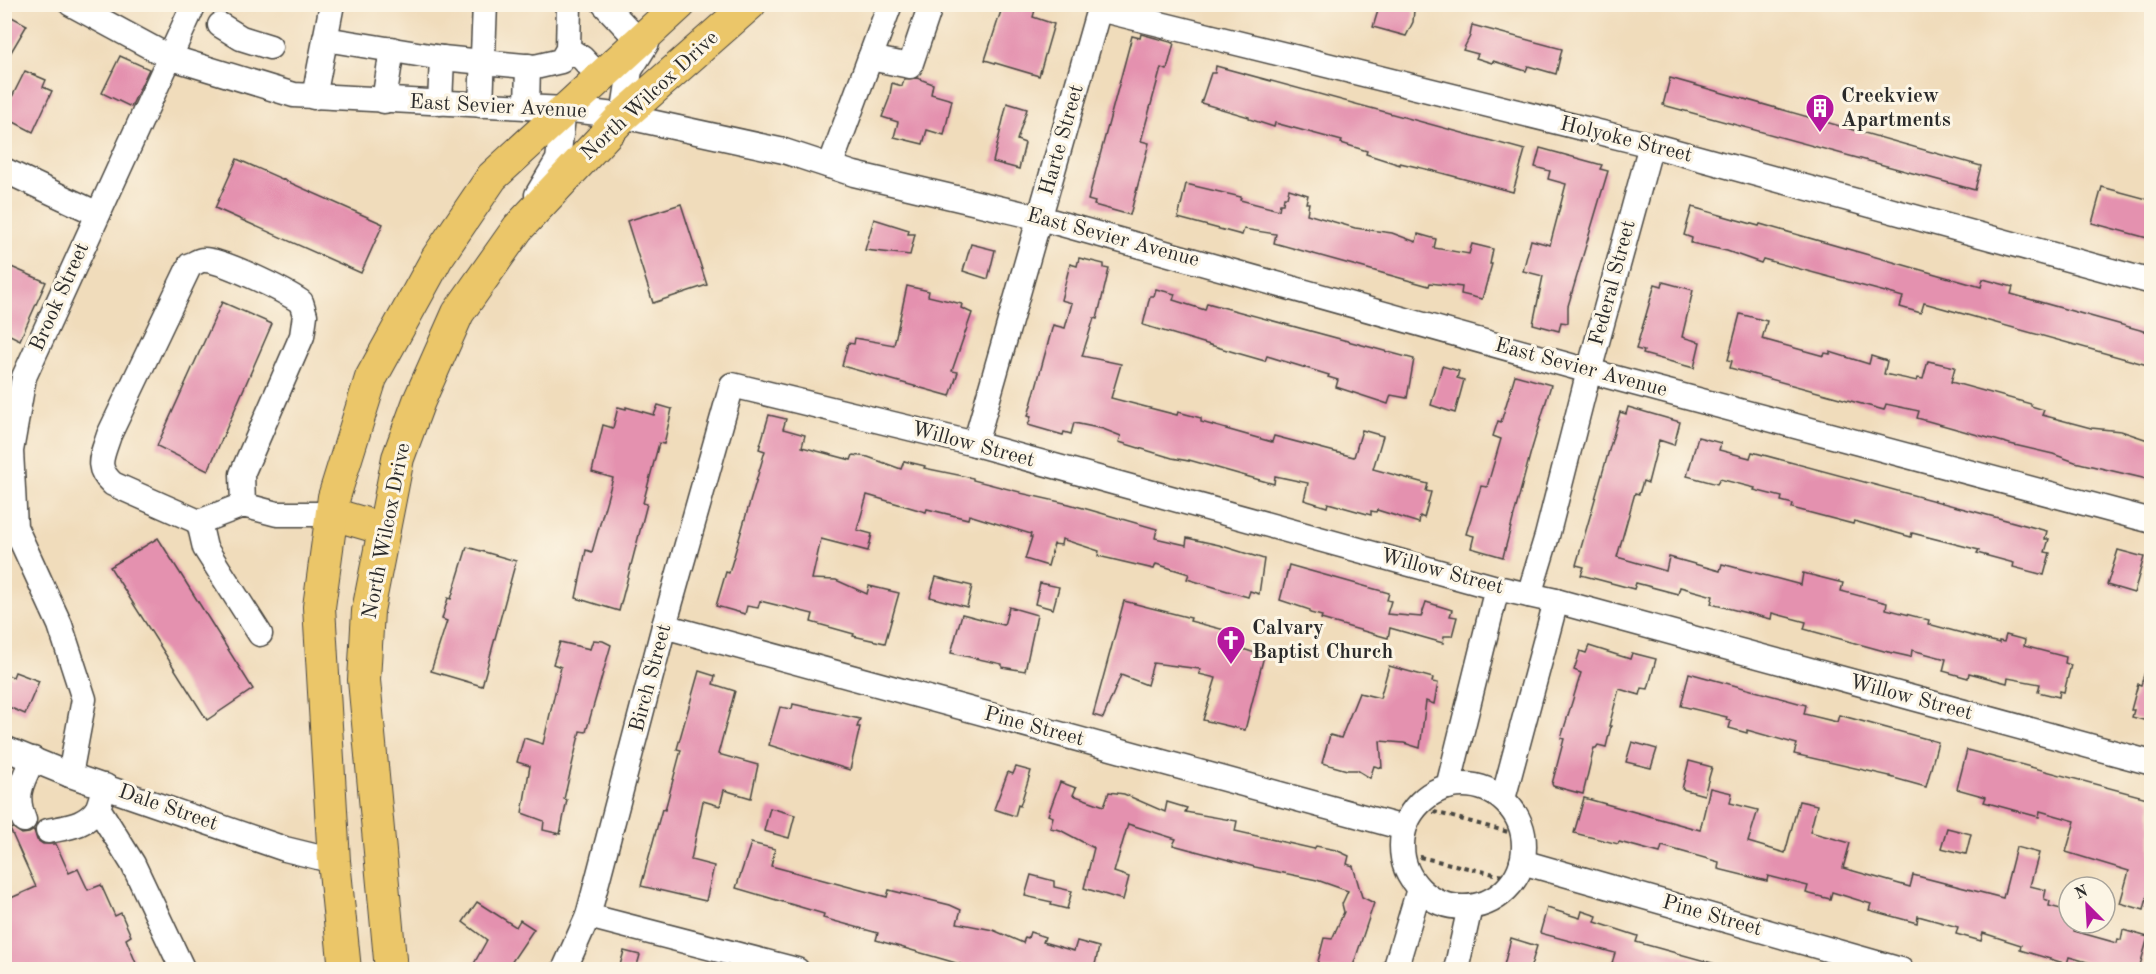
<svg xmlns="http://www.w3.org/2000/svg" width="2156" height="974" viewBox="0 0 2156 974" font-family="'Old Standard TT',serif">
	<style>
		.building { fill: #e491af }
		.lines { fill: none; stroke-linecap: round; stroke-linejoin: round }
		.minor-casing { stroke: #494641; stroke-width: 27 }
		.major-casing { stroke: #494641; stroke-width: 34 }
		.path { stroke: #494641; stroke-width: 4; stroke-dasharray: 4.5 4.5; stroke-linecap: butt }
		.minor { stroke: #fff; stroke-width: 24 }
		.major { stroke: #ebc669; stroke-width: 32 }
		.labels { text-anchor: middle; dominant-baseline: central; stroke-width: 6; stroke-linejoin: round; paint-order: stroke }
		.street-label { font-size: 21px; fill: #2b2b2b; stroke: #fcf5e5 }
		.poi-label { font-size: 21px; font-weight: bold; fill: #2b2b2b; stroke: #fcf5e5; text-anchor: start }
	</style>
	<rect width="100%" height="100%" fill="#fcf5e5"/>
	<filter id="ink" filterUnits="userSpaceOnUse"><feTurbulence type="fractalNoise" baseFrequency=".0167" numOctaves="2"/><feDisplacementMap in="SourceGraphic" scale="12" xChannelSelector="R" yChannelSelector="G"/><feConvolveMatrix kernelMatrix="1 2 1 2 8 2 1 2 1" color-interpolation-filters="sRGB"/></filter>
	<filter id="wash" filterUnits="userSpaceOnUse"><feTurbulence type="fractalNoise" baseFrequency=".008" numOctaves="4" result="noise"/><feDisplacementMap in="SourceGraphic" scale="24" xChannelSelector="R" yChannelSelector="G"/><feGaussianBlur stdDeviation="1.35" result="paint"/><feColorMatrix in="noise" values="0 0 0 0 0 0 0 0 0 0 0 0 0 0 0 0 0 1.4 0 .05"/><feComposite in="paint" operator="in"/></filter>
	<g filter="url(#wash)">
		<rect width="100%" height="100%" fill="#f0dcbb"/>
		<g id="blocks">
			<!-- building -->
			<g class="building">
				<path d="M1017 4 1035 10 1033 17 1054 24 1039 76 985 60 1002 8 1015 11Z"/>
				<path d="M1380 4H1392L1414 10 1413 22 1406 36 1373 27Z"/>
				<path d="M4 13 27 25 4 64Z"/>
				<path d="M1472 25 1562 49 1556 74 1528 66 1526 71 1493 61 1492 63 1476 58 1478 54 1463 50 1470 36Z"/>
				<path d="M1141 34 1174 43 1167 70 1161 68 1141 141 1149 143 1130 215 1094 205 1095 202 1088 200 1132 36 1140 38Z"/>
				<path d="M120 56 149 69 131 107 102 93Z"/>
				<path d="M1216 66 1525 150 1513 192 1434 171 1400 163V165L1366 154 1367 151 1341 143 1342 141 1275 123 1274 127 1249 119V117L1201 103 1211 73H1215Z"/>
				<path d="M25 71 46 80 43 87 52 91 33 132 4 117V113Z"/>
				<path d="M917 78 933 84 931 94 952 100 944 135 927 130 923 144 894 137 898 122 882 117 889 99 892 83 902 86 904 79Z"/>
				<path d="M1670 78 1981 166 1975 190 1663 105Z"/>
				<path d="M1007 103 1027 109 1017 140 1025 143 1019 169 993 162Z"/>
				<path d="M1540 148 1602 165 1600 169 1608 171 1568 306V323L1561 322 1559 331 1533 324 1543 276 1523 271 1531 240 1550 245 1566 184 1548 179 1550 171 1535 167Z"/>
				<path d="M237 159 383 224 361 273 215 208Z"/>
				<path d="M1186 184 1241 197 1240 200 1279 210 1280 204H1283L1284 197H1287L1289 189 1308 195 1306 203H1309L1307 214 1355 228 1392 233 1416 242 1418 234 1436 239 1434 248 1469 254 1472 244 1493 249 1490 264H1492L1482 299 1461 294 1462 287 1430 283 1429 286 1274 243 1276 234 1244 229 1242 235 1178 218Z"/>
				<path d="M2102 187 2151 200V239L2092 223Z"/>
				<path d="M681 204 707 285 653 303 627 221Z"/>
				<path d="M1692 207 1759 226 1760 224 1981 287 1983 279 2013 287 2011 294 2151 333V366L1924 303 1921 313 1900 307 1903 297 1889 293 1763 259 1761 263 1727 251 1691 243 1692 238 1684 235Z"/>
				<path d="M874 219 909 230 908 234H915L910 255 865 250Z"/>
				<path d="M971 244 995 250 988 279 963 271Z"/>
				<path d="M1079 258 1104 264V268L1109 269 1097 319 1094 318 1082 356 1121 364 1111 398 1177 415 1178 412 1201 418V422L1272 442 1274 436 1354 457 1362 430 1383 436 1373 469 1428 484 1426 491 1431 492 1424 518 1420 516 1419 523 1377 510 1376 512 1371 511V515L1328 503 1327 507 1304 500 1308 483 1275 476 1274 484 1189 460V461L1172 458 1119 442 1121 436 1103 429 1074 423 1071 434 1064 432 1063 435 1028 425 1031 417 1028 416 1053 325 1065 328 1072 303 1061 300 1070 264 1077 266Z"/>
				<path d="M9 266 46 282 20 340 4 332V277Z"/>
				<path d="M1663 282 1693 290 1682 337 1700 342 1694 368 1643 354 1644 351 1636 349 1655 284 1662 286Z"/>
				<path d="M907 286 929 291 928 296 962 304 961 308 972 313 952 371 958 372 950 396 842 366 848 343 854 344 855 338 894 345Z"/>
				<path d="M1156 289 1175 294 1173 300 1205 310 1207 303 1414 359 1407 398 1391 395 1388 404 1336 387 1338 380 1328 377 1329 375 1267 356 1265 361 1237 353 1143 325 1150 296H1154Z"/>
				<path d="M222 302 272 324 208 471 157 446Z"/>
				<path d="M1740 314 1767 321 1762 339 1824 356 1825 353 1830 354V352L1869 364 1871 356 1887 361 1884 374 1917 381 1918 378 1923 379 1928 361 1955 367 1951 382 2031 404V406L2044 410 2042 415 2091 428 2121 431 2151 441V480L2075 462 2053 454 2010 444 1917 418 1919 411 1886 404 1884 410 1730 368 1732 361 1728 360Z"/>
				<path d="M1442 366 1459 371 1457 378 1464 380 1455 413 1431 405Z"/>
				<path d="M1515 375 1551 385 1530 455 1503 557 1471 548 1474 536 1466 534 1481 486 1487 487 1501 439 1493 436 1498 421 1501 422Z"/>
				<path d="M658 405 672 409 664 444 659 443 643 503 647 504 619 611 576 598 586 550 592 552 613 478 592 472 603 425 613 428 618 407 626 409V407L654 415Z"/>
				<path d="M1628 407 1680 422 1674 445 1659 440 1648 483 1643 481 1639 494 1635 493 1617 557 1666 571 1669 557 1720 571 1722 564 1801 585 1803 573 1843 583 1841 591 1887 603 1886 609 1929 620 1928 624 1999 643V641L2004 642 2006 635 2025 640 2024 646 2066 657 2065 663 2071 665 2064 692 2060 691 2059 697 2038 692 2040 684 2008 678 2007 683 1969 673 1968 678 1943 671 1946 659 1912 650 1911 657 1884 651 1804 629 1806 622 1772 613 1771 619 1711 604 1713 596 1680 587 1678 594 1636 583 1634 589 1581 575 1584 567 1576 565 1620 412 1626 414Z"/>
				<path d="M769 415 786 419 783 429 805 435 802 447 851 460 853 455 868 457 901 469 904 461 925 466 924 468 973 478V480L1020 492V493L1069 504 1157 529 1155 538 1186 545 1187 538 1219 545 1264 559 1259 594 1250 591 1248 597 1187 579 1189 574 1156 564 1154 569 1098 556 1099 551 1062 539 1061 545 1054 544 1048 566 1025 559 1032 537H1030L1031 534 969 515 968 519 927 509 926 512 867 495 857 530 872 534 868 551 821 539 812 579 836 580 867 594 869 586 899 593 885 643 853 636 854 634 811 622 813 614 760 601 758 608 747 606 745 614 716 606 726 572 729 573 765 451 759 449Z"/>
				<path d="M1698 437 1721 443 1719 450 1750 458 1752 452 2047 531 2045 539H2049L2045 552 2050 553 2044 575 2013 567 2014 563 1977 553 1979 550 1912 533 1911 537 1854 521 1853 524 1792 508 1793 504 1781 501 1782 497 1754 490 1755 488 1720 479 1717 484 1687 476Z"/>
				<path d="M158 538 253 689 207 720 110 567Z"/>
				<path d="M467 547 516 561 482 686 431 671 447 621 442 619 448 598 451 599Z"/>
				<path d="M2118 550 2144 557 2134 593 2107 585Z"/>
				<path d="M1289 565 1389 593 1387 600 1391 601 1387 614 1421 617 1426 602 1452 610 1450 616 1457 617 1452 636H1444L1443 643 1390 628 1388 638 1321 619 1322 616 1310 613V610L1280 600Z"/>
				<path d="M936 577 972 586 967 607 930 597Z"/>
				<path d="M1040 583 1059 587 1053 609 1035 604Z"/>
				<path d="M1124 601 1191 618 1190 621 1240 634 1237 647 1264 656 1245 730 1203 720 1216 678 1199 674 1200 669 1153 663 1147 685 1121 675 1103 718 1093 715Z"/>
				<path d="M1009 607 1037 615 1025 671 1002 667V664L951 653 962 614 1004 625Z"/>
				<path d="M593 640 603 641 611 645 586 732 580 731 564 799 567 800 560 834 543 830 544 821 522 813 530 766 517 762 524 738 543 744 561 667 553 664 560 642 590 649Z"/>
				<path d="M1589 646 1630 659 1632 653 1656 659 1648 689 1642 688 1640 695 1619 689 1609 726H1611L1606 747 1598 745 1596 748H1594L1583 794 1553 786 1552 784 1564 739 1561 738 1581 673 1574 670 1580 651 1586 653Z"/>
				<path d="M2147 665 2151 666V722L2132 717 2134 710H2131L2138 684 2141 685Z"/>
				<path d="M1389 666 1433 678 1432 682 1438 683 1434 704 1426 701 1420 748 1404 743 1380 741 1382 768 1374 766 1370 778 1357 770H1347L1322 763 1330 735 1341 738 1359 693 1380 698Z"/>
				<path d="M699 671 715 676 713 684 735 691 718 754 758 765 751 798 724 790 720 806 703 801 691 860 714 866 706 901 641 886 662 809 665 810 681 750 677 749Z"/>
				<path d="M15 672 39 681 25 714 4 705V674L13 677Z"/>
				<path d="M1689 673 1806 705 1804 714 1837 722 1839 715 1938 742 1926 787 1890 777V776L1794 754 1797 744 1747 730V733L1729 728 1731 721 1726 720 1727 717 1681 706Z"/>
				<path d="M793 704 860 719 857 727H860L850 770 769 745 780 707 792 709Z"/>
				<path d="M1632 742 1657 749 1651 768 1626 762Z"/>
				<path d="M1967 750 2151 799V881L2144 910 2120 903 2129 871 2066 852 2075 821 2040 811 2039 817 1984 802 1986 797 1957 789Z"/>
				<path d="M1689 761 1712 767 1704 795 1682 789Z"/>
				<path d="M1016 767 1031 771 1020 806 1018 805 1015 816 994 809 1008 772 1013 774Z"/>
				<path d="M1060 782 1076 788 1073 795 1104 806 1109 792 1124 794 1165 812 1167 802 1187 808 1185 812 1237 821 1235 831 1314 849 1316 846 1336 850 1349 856 1347 864 1353 866 1362 897 1374 903 1352 969H1316L1324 938 1332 939 1344 912 1342 904 1348 891 1317 880 1255 867 1173 845 1176 839 1128 824 1114 872 1129 877 1123 900 1084 888 1094 848 1060 830 1050 828 1053 817 1048 815Z"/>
				<path d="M1710 788 1732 793 1730 803 1758 810 1748 842 1785 853 1799 801 1817 805 1810 832 1850 843 1843 868 1910 887 1913 875 2003 898 2016 847 2039 853 2030 886 2046 890 2044 899 2050 901 2049 906 2069 911V923H2076L2074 931 2117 943 2118 939 2121 940 2123 930 2148 937 2139 969H2112L2069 957 2067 964 2020 950 2021 945 1983 933 1981 941 1956 934 1958 927 1918 916 1917 923 1869 910 1871 904 1832 892 1830 899 1806 893 1808 886 1768 876 1767 881 1718 869 1719 862 1662 846 1660 853 1619 842 1618 844 1574 833 1584 798 1700 830Z"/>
				<path d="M770 808 795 815 789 838 764 831Z"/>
				<path d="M13 828 22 834 29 833 34 830 37 840 43 844H56L69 873 78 869 88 890 101 885 115 916 121 913 131 936 126 939 136 963 122 969H4V901L36 887 10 829Z"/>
				<path d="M1947 828 1971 834 1966 854 1941 848Z"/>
				<path d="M751 843 775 849 771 866 887 897 889 890 950 905 961 910 957 923 993 930 1023 943 1025 937 1028 938 1030 932 1045 937 1043 942 1074 951 1077 941 1099 947 1094 969H977L876 940 878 933 823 918 824 914 736 888Z"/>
				<path d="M1031 875 1054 881V887L1072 891 1067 909 1051 905 1052 902 1025 896Z"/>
				<path d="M477 902 516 927 520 920 534 929 507 969H471L487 940 463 922Z"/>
				<path d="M1547 908 1580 918 1582 911 1597 916 1595 922 1638 936 1636 942 1716 964 1715 969H1636L1612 963 1615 953 1540 933Z"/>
				<path d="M1511 938 1537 946 1530 969H1503Z"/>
				<path d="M624 951 640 955 636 969H619Z"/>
			</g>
		</g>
	</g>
	<g filter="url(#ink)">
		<use href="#blocks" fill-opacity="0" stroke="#494641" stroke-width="1.5"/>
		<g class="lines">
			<!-- minor casing -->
			<g class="minor-casing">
				<g id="minor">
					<path d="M71 4 169 57 294 95 564 109 623 116 784 151 854 174 1040 218 1589 371 2152 521"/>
					<path d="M604 4 639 41"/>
					<path d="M220 25 241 38 270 47"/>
					<path d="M325 39 442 58 535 67 561 61 568 49 569 4"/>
					<path d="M568 49 582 58 600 77"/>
					<path d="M870 58 910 66 931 4"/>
					<path d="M314 97 332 4"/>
					<path d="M384 101 392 49"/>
					<path d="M440 103 442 58"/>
					<path d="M481 105 485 4"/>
					<path d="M527 107 528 66"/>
					<path d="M623 116 630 70 647 43"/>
					<path d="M830 166 890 4"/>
					<path d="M4 170 98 214"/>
					<path d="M537 195 558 160 564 109"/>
					<path d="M975 444 1099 9 1651 145 2152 282"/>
					<path d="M243 505 242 474 302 336 305 315 301 302C285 291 221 259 203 260 199 260 194 264 190 265L109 435C102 457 94 467 113 484L199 522 243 505 277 514H332"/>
					<path d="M199 522 205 548 260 634"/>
					<path d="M1529 595 1547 536 1589 371 1651 145"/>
					<path d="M664 626 1404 828"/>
					<path d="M4 748 70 775 285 849 334 861"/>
					<path d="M70 775 84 699 60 625 15 527 11 451 24 377 194 4"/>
					<circle cx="1463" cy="846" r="61"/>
					<path d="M105 786 98 808 133 864 183 970"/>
					<path d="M1448 787 1497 588"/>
					<path d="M1503 799 1556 601"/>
					<path d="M24 820C14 794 21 784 33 759"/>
					<path d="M48 831C68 827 86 826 98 808"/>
					<path d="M1522 862 1901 970"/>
					<path d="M588 916 797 970"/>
					<path d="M564 970 588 916 664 626 732 385 975 444 1497 588 1556 601 2152 763"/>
					<path d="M1395 970 1419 889"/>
					<path d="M1456 970 1470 907"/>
				</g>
			</g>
			<!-- major casing -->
			<g class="major-casing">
				<g id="major">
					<path d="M332 514 384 529"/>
					<path d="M345 970 334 861 319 607 334 497 371 378 437 258 492 177 680 4"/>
					<path d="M391 970 364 680 368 611 398 458 419 401 458 313 518 228 623 116 750 4"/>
				</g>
			</g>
			<!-- path -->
			<g class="path">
				<path d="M1416 807 1523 836"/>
				<path d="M1402 853 1507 877"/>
			</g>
			<!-- minor -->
			<use href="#minor" class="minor"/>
			<!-- major -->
			<use href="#major" class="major"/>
		</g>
	</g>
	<!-- icons -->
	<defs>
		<g id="building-pin" transform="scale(1.5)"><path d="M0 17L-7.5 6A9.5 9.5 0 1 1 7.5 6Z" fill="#b5179e" stroke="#fcf5e5"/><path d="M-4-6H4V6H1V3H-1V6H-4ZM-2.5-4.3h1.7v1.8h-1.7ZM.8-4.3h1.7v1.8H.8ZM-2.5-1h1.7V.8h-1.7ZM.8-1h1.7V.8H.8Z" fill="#fff"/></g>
		<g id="church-pin" transform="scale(1.5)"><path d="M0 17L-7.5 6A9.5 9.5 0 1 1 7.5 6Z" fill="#b5179e" stroke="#fcf5e5"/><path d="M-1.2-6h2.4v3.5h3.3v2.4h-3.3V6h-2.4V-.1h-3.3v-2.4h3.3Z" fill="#fff"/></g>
	</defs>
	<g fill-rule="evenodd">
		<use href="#building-pin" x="1820" y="108"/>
		<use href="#church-pin" x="1231" y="640"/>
	</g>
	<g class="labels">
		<!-- street labels -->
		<g class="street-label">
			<text transform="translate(650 96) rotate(-43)">North Wilcox Drive</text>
			<text transform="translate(498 107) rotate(3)">East Sevier Avenue</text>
			<text transform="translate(1062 140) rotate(-74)">Harte Street</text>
			<text transform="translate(1626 140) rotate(14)">Holyoke Street</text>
			<text transform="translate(1113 238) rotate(15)">East Sevier Avenue</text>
			<text transform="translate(1613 283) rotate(-75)">Federal Street</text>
			<text transform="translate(60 297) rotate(-66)">Brook Street</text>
			<text transform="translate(1581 368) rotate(15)">East Sevier Avenue</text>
			<text transform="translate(973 445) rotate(15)">Willow Street</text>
			<text transform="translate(387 531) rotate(-79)">North Wilcox Drive</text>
			<text transform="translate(1442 572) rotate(15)">Willow Street</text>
			<text transform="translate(651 678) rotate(-75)">Birch Street</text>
			<text transform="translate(1911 698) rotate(15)">Willow Street</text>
			<text transform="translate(1034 727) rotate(15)">Pine Street</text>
			<text transform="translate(168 808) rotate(19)">Dale Street</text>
			<text transform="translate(1712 916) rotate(16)">Pine Street</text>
		</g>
		<!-- poi labels -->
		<g class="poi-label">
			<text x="1841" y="96">Creekview<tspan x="1841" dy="24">Apartments</tspan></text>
			<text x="1252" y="628">Calvary<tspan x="1252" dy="24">Baptist Church</tspan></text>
		</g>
	</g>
	<!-- margin -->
	<rect width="2156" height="974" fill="none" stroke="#fcf5e5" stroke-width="24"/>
	<!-- north arrow -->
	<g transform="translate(2087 905) rotate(336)"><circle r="28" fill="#fcf5e5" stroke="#a8a49b" stroke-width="1.5"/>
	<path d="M0-4.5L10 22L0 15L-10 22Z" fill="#b5179e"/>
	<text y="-9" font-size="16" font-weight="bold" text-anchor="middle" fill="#2b2b2b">N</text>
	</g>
</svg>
